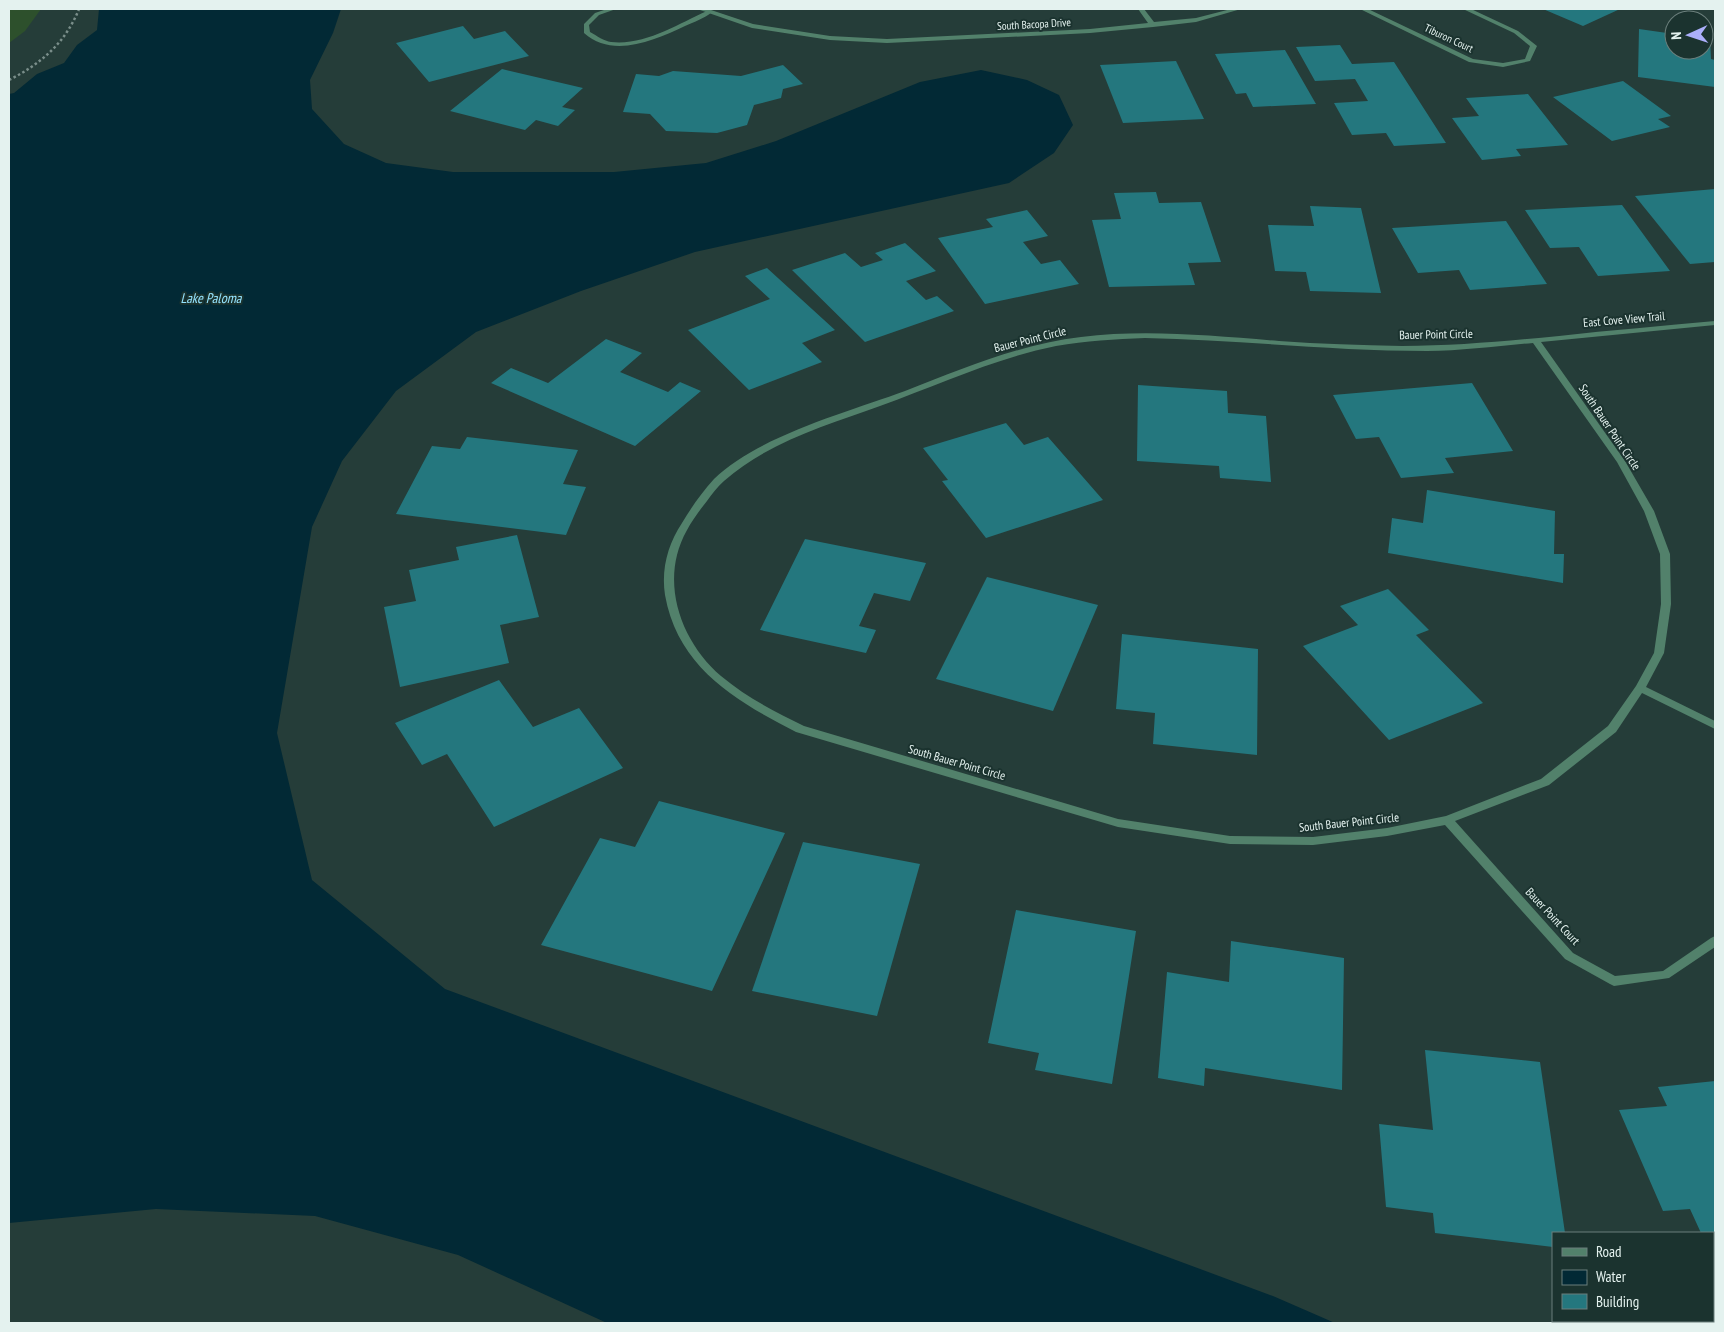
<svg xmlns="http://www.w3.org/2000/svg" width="1724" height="1332" viewBox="0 0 1724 1332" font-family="'PT Sans Narrow',sans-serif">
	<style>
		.green { fill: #2d502c }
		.water { fill: #022935 }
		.building { fill: #24777e }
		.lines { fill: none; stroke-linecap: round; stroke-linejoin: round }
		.path { stroke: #7a8e8a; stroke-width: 2.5; stroke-dasharray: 2.5 2.5; stroke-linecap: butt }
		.lane { fill: #52816b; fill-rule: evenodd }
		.street { fill: #52816b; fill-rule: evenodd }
		.labels { text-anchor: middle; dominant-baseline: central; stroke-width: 4; stroke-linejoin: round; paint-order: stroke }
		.far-street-label { font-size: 11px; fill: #e4f2ef; stroke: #1b332f }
		.street-label { font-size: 12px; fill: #e4f2ef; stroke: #1b332f }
		.water-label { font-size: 14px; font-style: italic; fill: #94e3fe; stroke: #1b332f }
	</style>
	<rect width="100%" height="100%" fill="#253d39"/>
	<!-- green -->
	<path class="green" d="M9 9H41L25 31 9 43Z"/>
	<!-- water -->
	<path class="water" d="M99 9H341L333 33 310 80 312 109 344 144 386 163 453 172H614L706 163 776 141 920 82 981 70 1027 80 1059 95 1073 125 1054 153 1009 183 695 252 581 291 476 332 396 391 342 461 312 527 277 733 312 880 445 989 1273 1296 1335 1323H607L458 1255 315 1216 156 1209 9 1223V94L14 93 37 74 64 63 77 45 97 30Z"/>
	<!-- building -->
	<g class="building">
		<path d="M1543 9H1620L1583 26Z"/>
		<path d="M463 26 474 39 505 31 529 56 429 82 396 43Z"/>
		<path d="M1639 29 1674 34V50H1704V38L1710 39 1711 59 1715 60V87L1638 77Z"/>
		<path d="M1340 45 1352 64 1394 62 1446 143 1394 146 1386 133 1352 135 1334 103 1368 101 1355 79 1315 81 1296 47Z"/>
		<path d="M1285 50 1316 104 1253 107 1246 93 1236 94 1215 54Z"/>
		<path d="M1176 61 1204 119 1123 123 1100 65Z"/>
		<path d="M783 65 803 84 783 89 781 98 754 105 747 125 717 133 666 131 650 114 623 112 636 74 659 76 673 71 741 76Z"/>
		<path d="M502 69 583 88 562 107 575 110 558 126 536 120 525 130 450 111Z"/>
		<path d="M1623 81 1671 116 1658 119 1670 127 1612 141 1553 97Z"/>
		<path d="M1528 94 1568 145 1516 149 1521 156 1482 160 1452 118 1479 116 1466 98Z"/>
		<path d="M1715 189V262L1690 264 1635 196Z"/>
		<path d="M1156 192 1159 203 1201 202 1221 262 1188 263 1195 285 1109 287 1092 220 1121 219 1114 193Z"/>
		<path d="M1622 205 1670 271 1598 276 1579 247 1550 248 1525 210Z"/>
		<path d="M1310 206 1361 208 1381 293 1310 291 1306 272 1275 271 1268 225 1314 226Z"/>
		<path d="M1027 210 1048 236 1023 242 1041 264 1060 260 1079 284 985 304 938 238 993 227 986 219Z"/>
		<path d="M1506 221 1547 284 1470 290 1459 270 1418 273 1392 228Z"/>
		<path d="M905 243 936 271 906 281 926 300 937 296 954 311 865 342 792 270 845 253 861 267 883 260 875 253Z"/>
		<path d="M767 268 835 330 802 343 822 362 749 390 688 330 770 299 745 276Z"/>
		<path d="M606 339 642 353 620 372 668 392 680 382 701 391 635 446 491 383 511 368 548 383Z"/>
		<path d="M1472 383 1513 451 1445 458 1454 473 1401 478 1379 437 1356 439 1333 395Z"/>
		<path d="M1138 385 1227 391 1228 413 1266 416 1271 482 1220 478 1219 466 1137 461Z"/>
		<path d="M1006 423 1024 445 1048 437 1103 500 986 538 942 481 948 480 923 448Z"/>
		<path d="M467 437 578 450 563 484 586 487 566 535 396 514 432 446 460 449Z"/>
		<path d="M1427 490 1555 511 1554 554H1564L1563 583 1388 553 1392 518 1423 523Z"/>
		<path d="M517 535 539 617 500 625 509 663 400 687 384 607 416 601 409 570 459 560 456 547Z"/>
		<path d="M805 539 926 563 910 601 874 593 859 626 876 630 866 653 760 630Z"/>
		<path d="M987 577 1098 605 1053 711 936 679Z"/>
		<path d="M1388 589 1429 630 1416 635 1483 703 1389 740 1303 646 1358 625 1340 606Z"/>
		<path d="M1122 634 1258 649 1257 755 1153 744 1155 713 1116 709Z"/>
		<path d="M499 680 533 727 579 708 623 768 494 827 447 754 422 765 395 723Z"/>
		<path d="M659 801 785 833 712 991 541 945 600 838 635 847Z"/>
		<path d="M803 842 920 864 877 1016 752 991Z"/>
		<path d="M1016 910 1136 931 1112 1084 1035 1070 1039 1053 988 1043Z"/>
		<path d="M1231 941 1344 958 1342 1090 1205 1068 1204 1086 1158 1078 1167 972 1229 982Z"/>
		<path d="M1425 1050 1540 1062 1565 1233H1553V1247L1435 1233 1433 1213 1386 1207 1379 1124 1433 1130Z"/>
		<path d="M1715 1081V1265L1713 1259V1233H1701L1690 1209 1663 1211 1619 1110 1667 1106 1658 1087Z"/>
	</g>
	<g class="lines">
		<!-- path -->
		<path class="path" d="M9 80C41 64 66 42 79 9"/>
		<!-- lane -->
		<path class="lane" d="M607 9H616L599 15 589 25 590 32C597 36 604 41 611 42 644 46 678 24 707 11L712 12C705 18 694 22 685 26 655 40 613 59 584 33V24L595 13Z"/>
		<!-- street -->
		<g class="street">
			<path d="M699 9H708L753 24 830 36 887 39 1090 29 1148 23 1138 9H1144L1154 22 1196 18 1231 9H1241L1196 22 1153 27 1090 33 887 43 830 40 752 28 700 10Z"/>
			<path d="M1360 9H1368L1473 59 1503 63 1525 59 1530 46 1514 33 1463 9H1471L1518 31 1537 46 1530 61 1503 67 1469 62Z"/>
			<path d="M1715 321V325L1541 342 1625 461 1654 511 1670 554 1671 604 1664 653 1646 687 1715 721V729L1642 693 1616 732 1549 785 1455 821 1573 953 1615 976 1663 971 1711 938 1715 936V947L1669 978 1614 986 1610 984 1565 959 1445 825 1387 836 1313 845 1230 844 1118 827 796 732C736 701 678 668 665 595 661 569 668 544 682 523 691 508 702 492 714 479 758 436 848 412 905 391 962 369 1020 344 1081 337 1147 329 1213 336 1279 341 1320 344 1361 345 1402 346 1455 346 1506 341 1559 336 1611 330 1663 326 1715 321ZM1145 338C1239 340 1332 351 1427 351 1462 351 1497 346 1533 343L1617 462 1644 511 1660 554 1661 604 1654 653 1636 686 1608 726 1541 779 1446 816 1387 828 1313 837 1230 836 1118 819 804 726C775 712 746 697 721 676 687 647 666 599 677 555 682 535 694 517 707 501 712 494 717 487 724 481 768 442 827 425 880 406 938 385 996 358 1056 346 1086 341 1115 339 1145 338Z"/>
		</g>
	</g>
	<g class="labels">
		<!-- far-street labels -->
		<g class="far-street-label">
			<text transform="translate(1034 24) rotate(-3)">South Bacopa Drive</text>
			<text transform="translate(1449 38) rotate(25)">Tiburon Court</text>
		</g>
		<!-- street labels -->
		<g class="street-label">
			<text transform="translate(1624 319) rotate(-5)">East Cove View Trail</text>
			<text transform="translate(1436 334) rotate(-1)">Bauer Point Circle</text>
			<text transform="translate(1030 339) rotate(-14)">Bauer Point Circle</text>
			<text transform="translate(1610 427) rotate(56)">South Bauer Point Circle</text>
			<text transform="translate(957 762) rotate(16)">South Bauer Point Circle</text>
			<text transform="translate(1349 822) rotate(-6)">South Bauer Point Circle</text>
			<text transform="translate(1553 916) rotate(47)">Bauer Point Court</text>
		</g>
		<!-- water labels -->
		<g class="water-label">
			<text x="211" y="298">Lake Paloma</text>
		</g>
	</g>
	<!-- border -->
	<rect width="1724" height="1332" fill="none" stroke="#e4f2ef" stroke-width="20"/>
	<!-- legend -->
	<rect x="1552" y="1232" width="162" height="90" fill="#1b332f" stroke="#6b7f7c"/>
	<rect x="1562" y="1248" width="25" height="8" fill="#52816b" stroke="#6b7f7c"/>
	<text x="1596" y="1257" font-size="15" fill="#e4f2ef">Road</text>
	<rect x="1562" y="1270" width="25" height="15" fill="#022935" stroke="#6b7f7c"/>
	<text x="1596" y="1282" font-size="15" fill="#e4f2ef">Water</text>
	<rect x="1562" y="1294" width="25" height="15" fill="#24777e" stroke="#6b7f7c"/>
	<text x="1596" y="1307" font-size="15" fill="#e4f2ef">Building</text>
	<!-- north arrow -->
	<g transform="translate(1689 35) rotate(267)"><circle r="24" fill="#1b332f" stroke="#6b7f7c"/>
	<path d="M0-4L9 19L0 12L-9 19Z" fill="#abaffb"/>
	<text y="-8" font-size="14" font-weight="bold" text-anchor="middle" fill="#e4f2ef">N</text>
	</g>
</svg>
